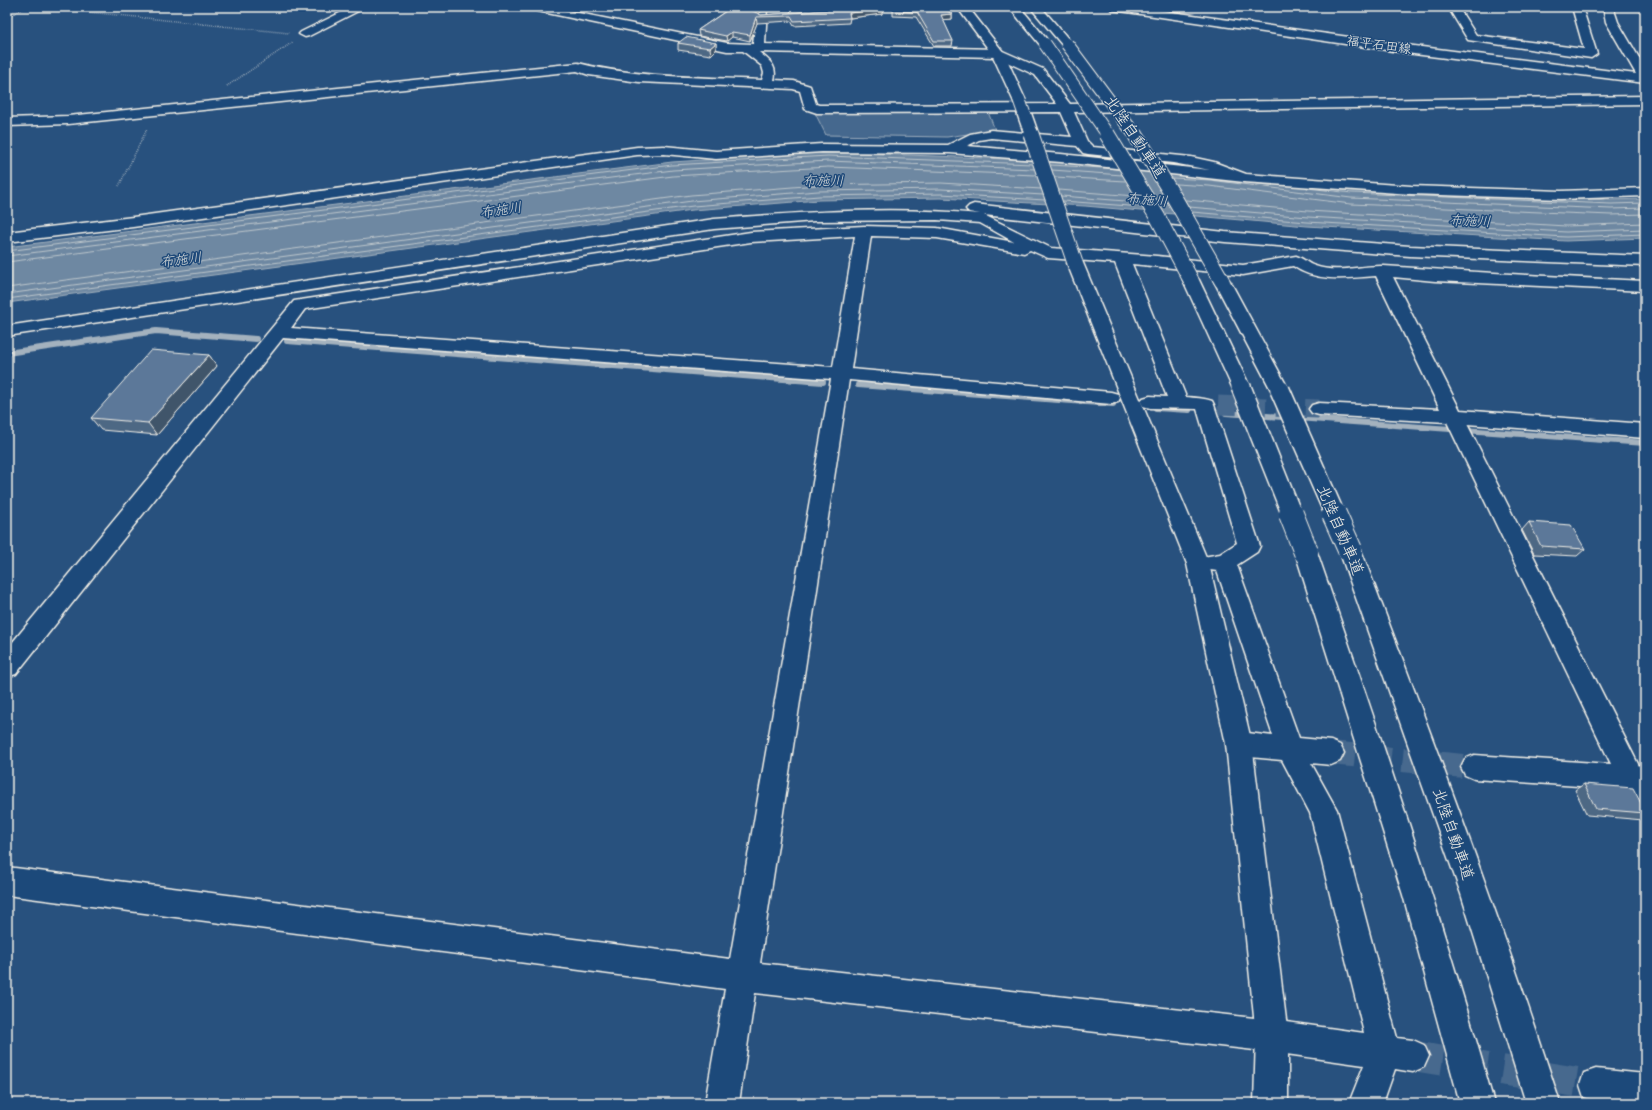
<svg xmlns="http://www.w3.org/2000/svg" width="1652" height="1110" viewBox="0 0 1652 1110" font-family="Caveat,'Klee One',sans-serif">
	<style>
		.green { fill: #45688e; stroke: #9cacbb }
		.water { fill: #6e88a2; stroke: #a4b2be }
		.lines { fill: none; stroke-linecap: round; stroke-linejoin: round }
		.shore { stroke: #bec7cc; stroke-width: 1 }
		.stream { stroke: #a4b2be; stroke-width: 6 }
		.street-tunnel-far2 { stroke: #47698e; stroke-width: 19; stroke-dasharray: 19 10; stroke-linecap: butt }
		.street-tunnel-far1 { stroke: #47698e; stroke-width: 24; stroke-dasharray: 24 12; stroke-linecap: butt }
		.street-tunnel { stroke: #47698e; stroke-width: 30; stroke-dasharray: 30 15; stroke-linecap: butt }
		.street-casing { stroke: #f4f1e8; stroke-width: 3 }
		.secondary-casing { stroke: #f4f1e8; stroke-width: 3 }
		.highway-casing { stroke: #f4f1e8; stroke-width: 3 }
		.path { stroke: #f4f1e8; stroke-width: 1.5; stroke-dasharray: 0.5 1.5; stroke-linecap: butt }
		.street { fill: #1f4a7a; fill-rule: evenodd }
		.secondary { fill: #1f4a7a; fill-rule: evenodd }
		.highway { fill: #1f4a7a; fill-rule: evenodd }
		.secondary-bridge-far1-casing { stroke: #f4f1e8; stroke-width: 14; stroke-linecap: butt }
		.secondary-bridge-casing { stroke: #f4f1e8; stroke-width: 17; stroke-linecap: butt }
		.highway-bridge-far3-casing { stroke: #f4f1e8; stroke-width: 14; stroke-linecap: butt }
		.highway-bridge-far2-casing { stroke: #f4f1e8; stroke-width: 17; stroke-linecap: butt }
		.highway-bridge-far1-casing { stroke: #f4f1e8; stroke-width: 22; stroke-linecap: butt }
		.highway-bridge-casing { stroke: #f4f1e8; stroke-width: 26; stroke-linecap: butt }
		.secondary-bridge-far1 { stroke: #1f4a7a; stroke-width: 12 }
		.secondary-bridge { stroke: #1f4a7a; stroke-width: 15 }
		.highway-bridge-far3 { stroke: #1f4a7a; stroke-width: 12 }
		.highway-bridge-far2 { stroke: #1f4a7a; stroke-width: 15 }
		.highway-bridge-far1 { stroke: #1f4a7a; stroke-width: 19 }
		.highway-bridge { stroke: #1f4a7a; stroke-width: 24 }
		.wall { fill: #4e6784; stroke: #f4f1e8; fill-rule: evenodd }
		.shaded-wall { fill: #40546b; stroke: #f4f1e8 }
		.building { fill: #5b7899; stroke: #f4f1e8 }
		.labels { text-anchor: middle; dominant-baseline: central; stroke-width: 3; stroke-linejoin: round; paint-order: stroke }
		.far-street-label { font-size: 13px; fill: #f4f1e8; stroke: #1f4a7a }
		.far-water-label { font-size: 14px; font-style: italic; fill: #d9dcda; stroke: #1f4a7a }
		.street-label { font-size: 16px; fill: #f4f1e8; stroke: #1f4a7a }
	</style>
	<rect width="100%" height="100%" fill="#28517e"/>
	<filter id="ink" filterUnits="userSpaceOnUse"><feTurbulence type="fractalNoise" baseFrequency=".025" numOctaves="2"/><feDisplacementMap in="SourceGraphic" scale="8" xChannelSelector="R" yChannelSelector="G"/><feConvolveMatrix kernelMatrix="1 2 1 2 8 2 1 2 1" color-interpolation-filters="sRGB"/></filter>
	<g filter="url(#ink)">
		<!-- green -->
		<path class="green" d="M814 111 988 112 995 130 947 137 826 135Z"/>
		<!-- water -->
		<path class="water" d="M828 152 986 158 1211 171 1352 189 1611 200 1645 199V238L1566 241 1307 226 1085 206 941 198 819 200 693 210 7 303V247L672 162Z"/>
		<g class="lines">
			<!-- shore -->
			<g class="shore">
				<path d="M1051 165 1119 169"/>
				<path d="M1052 170 1122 175"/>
				<path d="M1055 177 1125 181"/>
				<path d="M1172 178 1210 180 1351 198 1611 209 1645 208"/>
				<path d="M1176 184 1209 186 1351 204 1611 215 1645 214"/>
				<path d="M1307 188 1352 193 1611 204 1645 203"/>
				<path d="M1059 190 1135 196"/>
				<path d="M1061 196 1138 202"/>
				<path d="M1186 200 1308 211 1566 226 1645 223"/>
				<path d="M1063 201 1142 207"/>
				<path d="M1189 207 1308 217 1566 232 1645 229"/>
				<path d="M1192 212 1307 222 1566 237 1645 234"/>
				<path d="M7 251 672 165 828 156 1032 164"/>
				<path d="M7 256 673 170 828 161 1034 169"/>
				<path d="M7 262 673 176 828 167 1036 175"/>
				<path d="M7 288 691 195 818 185 941 183 1041 189"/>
				<path d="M7 294 692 201 818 191 941 189 1043 195"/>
				<path d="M7 299 693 206 819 196 941 194 1045 200"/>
			</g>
			<!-- stream -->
			<g class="stream">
				<path d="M287 341 823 382"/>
				<path d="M7 353 156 331 256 339"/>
				<path d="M858 385 1113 404"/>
				<path d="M1156 408 1189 410"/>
				<path d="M1226 413 1645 443"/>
			</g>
			<!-- street-tunnel-far2 -->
			<path class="street-tunnel-far2" d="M1218 405 1319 409"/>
			<!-- street-tunnel-far1 -->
			<path class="street-tunnel-far1" d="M1331 753 1474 767"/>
			<!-- street-tunnel -->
			<path class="street-tunnel" d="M1413 1056 1596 1085"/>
			<!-- street casing -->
			<g class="street-casing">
				<g id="street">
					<path d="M352 7H366L309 36 305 37 299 34 301 32Z"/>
					<path d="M528 7H549L727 43 753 44 757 7H767L765 44 998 49 1043 69 1070 104 1645 96V104L1074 112 1087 141 1093 147 1191 157 1214 162 1246 174 1411 186 1561 191 1645 188V196L1561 199 1411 194 1244 182 1061 162 950 153 822 152 716 159 664 154 637 155 133 227 7 242V232L133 217 637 147 664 146 716 151 822 144 948 145 970 134 991 130 1072 137 1061 112 817 113 805 109 800 91 793 89 639 82 589 75 577 71 68 124 7 126V118L68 116 578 63C638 78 701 77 762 80L764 73 762 66 743 51H727L533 10ZM759 52 996 57 1035 75 1057 104 819 105 816 104 810 86 794 81 774 80C778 65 768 60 759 52ZM991 138 1077 146 1083 153 1088 154 1173 163 1210 170 1061 154 967 146 979 140Z"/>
					<path d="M1448 7H1458L1476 35 1584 49 1572 7H1582L1597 54 1591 58 1468 40Z"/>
					<path d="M974 204 1225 232 1410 246 1645 256V266L1410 256 1225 242 984 215 1051 248 1157 256 1243 265 1296 256C1303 258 1308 264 1315 266 1337 274 1361 265 1384 266 1471 272 1558 277 1645 281V291L1435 281 1393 277 1460 410 1645 424V438L1467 424 1639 766 1645 767V819L1635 815 1623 789 1474 779 1465 775 1461 767 1465 759 1474 755 1611 764 1447 422 1319 415 1312 413 1309 409 1312 405 1319 403 1440 409 1376 276C1348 278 1317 283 1293 266L1243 275 1132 264 1186 397C1195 398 1204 398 1212 401L1214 405 1260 546 1257 552 1237 565 1299 738 1331 741 1340 745 1344 753 1340 761 1331 765 1311 763 1337 810 1397 1038 1413 1040 1424 1045 1429 1056 1424 1067 1413 1072 1395 1069 1383 1103H1349L1364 1065 1272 1052 755 993 739 1103H705L725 989 7 895V867L730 959 831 379 283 338 16 674 7 677V649L294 301 751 232 864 226 937 228 1014 242 980 223 937 220 815 221 714 229 7 336V326L714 219C803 212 891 206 980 214L969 212 966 209 969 206ZM855 236 833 367 291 328 305 309 751 242ZM871 236 937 238 1024 253 1030 250 1048 258 1115 263 1167 397 1150 396 1143 398 1141 402 1143 406 1150 408 1197 409 1237 543 1220 554 1203 557 1200 563 1203 569 1217 571 1273 736 1239 732 1230 736 1226 744 1230 752 1239 756 1282 760 1310 813 1364 1033 1272 1020 760 963 849 380 1111 404 1118 402 1120 398 1118 394 1111 392 851 369Z"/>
					<path d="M1596 1069 1645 1074V1103L1596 1101 1584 1097 1580 1085 1584 1073Z"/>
				</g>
			</g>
			<!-- secondary casing -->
			<g class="secondary-casing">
				<g id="secondary">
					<path d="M957 7H968L1004 53 1025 99 1024 102H1014L992 54Z"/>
					<path d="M1108 7H1136L1406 45 1636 74 1606 22 1603 7H1613L1618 22 1645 68V83L1406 53 1113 10Z"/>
					<path d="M1024 109 1031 113 1038 133 1036 136H1026L1024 133 1017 113Z"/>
					<path d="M1075 258 1081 260 1083 263 1209 564 1252 744 1288 1036V1103H1254L1256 1036 1226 744 1187 564 1067 263 1069 260Z"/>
				</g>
			</g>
			<!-- highway casing -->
			<g class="highway-casing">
				<g id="highway">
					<path d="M1009 7H1020L1049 42 1051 44 1049 46H1041Z"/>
					<path d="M1030 7H1041L1071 42 1073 44 1071 46H1063Z"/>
					<path d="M1191 275 1197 277 1199 280 1250 387 1248 391 1241 393 1234 391 1232 387 1183 280 1185 277Z"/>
					<path d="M1222 276 1228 278 1230 281 1289 390 1287 394 1280 396 1273 394 1271 390 1214 281 1216 278Z"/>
					<path d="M1350 542 1358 544 1361 550C1431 733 1500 916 1560 1103H1526L1461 894 1339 550 1342 544Z"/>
					<path d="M1306 544 1314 546 1317 552C1380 734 1442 917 1494 1103H1460L1403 895 1295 552 1298 546Z"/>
				</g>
			</g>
			<!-- path -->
			<g class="path">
				<path d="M41 7 289 33"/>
				<path d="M7 17 27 7"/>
				<path d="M227 86 293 42"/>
				<path d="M119 186 147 129"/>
			</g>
			<!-- street -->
			<use href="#street" class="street"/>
			<!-- secondary -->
			<use href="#secondary" class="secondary"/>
			<!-- highway -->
			<use href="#highway" class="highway"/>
			<!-- secondary-bridge-far1 casing -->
			<g class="secondary-bridge-far1-casing">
				<g id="secondary-bridge-far1">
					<path d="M1019 99 1024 113"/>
					<path d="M1031 133 1032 135"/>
				</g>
			</g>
			<!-- secondary-bridge casing -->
			<g class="secondary-bridge-casing">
				<path id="secondary-bridge" d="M1031 134 1075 263"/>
			</g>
			<!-- highway-bridge-far3 casing -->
			<g class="highway-bridge-far3-casing">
				<g id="highway-bridge-far3">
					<path d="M1045 44 1108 135"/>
					<path d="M1067 44 1135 135"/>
				</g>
			</g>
			<!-- highway-bridge-far2 casing -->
			<g class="highway-bridge-far2-casing">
				<g id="highway-bridge-far2">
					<path d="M1107 134 1158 218 1191 280"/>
					<path d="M1135 134 1175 199 1222 281"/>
				</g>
			</g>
			<!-- highway-bridge-far1 casing -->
			<g class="highway-bridge-far1-casing">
				<g id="highway-bridge-far1">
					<path d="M1241 387 1292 515"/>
					<path d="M1280 390 1335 515"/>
				</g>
			</g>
			<!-- highway-bridge casing -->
			<g class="highway-bridge-casing">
				<g id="highway-bridge">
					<path d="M1291 514 1306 552"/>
					<path d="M1334 514 1350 550"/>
				</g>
			</g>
			<!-- secondary-bridge-far1 -->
			<use href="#secondary-bridge-far1" class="secondary-bridge-far1"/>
			<!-- secondary-bridge -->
			<use href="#secondary-bridge" class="secondary-bridge"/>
			<!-- highway-bridge-far3 -->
			<use href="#highway-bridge-far3" class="highway-bridge-far3"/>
			<!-- highway-bridge-far2 -->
			<use href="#highway-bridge-far2" class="highway-bridge-far2"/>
			<!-- highway-bridge-far1 -->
			<use href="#highway-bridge-far1" class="highway-bridge-far1"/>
			<!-- highway-bridge -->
			<use href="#highway-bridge" class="highway-bridge"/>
		</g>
		<!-- wall -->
		<g class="wall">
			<path d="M724 7H882L883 9 882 14 850 18 849 23 794 26 791 21 757 23 750 41 732 37 727 41 699 36 698 30 730 8ZM827 8 831 10 761 15 758 14 761 12Z"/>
			<path d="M893 11 952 14V19L943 20 953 41 952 46H934L916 17 893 16Z"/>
			<path d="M678 43H716V50L711 55 678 50Z"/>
			<path d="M209 355 217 366 157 435 101 430 91 418Z"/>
			<path d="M1529 522 1585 549 1577 556 1534 554 1522 530Z"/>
			<path d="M1584 784 1645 810V819L1643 820 1587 815 1575 790Z"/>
		</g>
		<!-- shaded-wall -->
		<g class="shaded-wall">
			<path d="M760 7H761V12L754 17 753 11Z"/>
			<path d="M883 9 882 14 850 18 849 13Z"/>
			<path d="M952 14V19L940 20 941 15Z"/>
			<path d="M756 17 757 23 750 41V35Z"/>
			<path d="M732 32V37L727 41 726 36Z"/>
			<path d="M716 43V50L711 55 710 48Z"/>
			<path d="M209 355 217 366 157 435 148 423Z"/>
		</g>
		<!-- building -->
		<g class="building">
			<path d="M732 7H760L753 11 761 15 831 10 834 7H882L883 9 849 13 850 18 794 21 791 16 756 17 750 35 732 32 726 36 698 30Z"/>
			<path d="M894 7H942L952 14 941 15 953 41H934L917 12 893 11Z"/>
			<path d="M686 37 716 43 710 48 678 43Z"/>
			<path d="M151 350 209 355 148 423 91 418Z"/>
			<path d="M1529 522 1571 525 1585 549 1541 546Z"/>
			<path d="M1584 784 1633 788 1644 809 1645 810V813L1596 809Z"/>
		</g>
	</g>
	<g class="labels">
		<!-- far-street labels -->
		<g class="far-street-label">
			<text transform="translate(1379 45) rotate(8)">福平石田線</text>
		</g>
		<!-- far-water labels -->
		<g class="far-water-label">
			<text transform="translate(823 181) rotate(-1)">布施川</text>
			<text transform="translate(1147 200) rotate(5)">布施川</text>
			<text transform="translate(501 210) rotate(-8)">布施川</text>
			<text transform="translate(1470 221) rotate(2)">布施川</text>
			<text transform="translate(181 260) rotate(-7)">布施川</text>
		</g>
		<!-- street labels -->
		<g class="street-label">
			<text transform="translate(1135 137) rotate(56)">北陸自動車道</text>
			<text transform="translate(1340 530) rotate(67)">北陸自動車道</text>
			<text transform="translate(1453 834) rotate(71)">北陸自動車道</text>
		</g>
	</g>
	<!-- margin -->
	<rect width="1652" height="1110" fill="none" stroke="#1f4a7a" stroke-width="24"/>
	<rect x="12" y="12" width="1628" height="1086" fill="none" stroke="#f4f1e8" stroke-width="1.5" filter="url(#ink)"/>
</svg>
